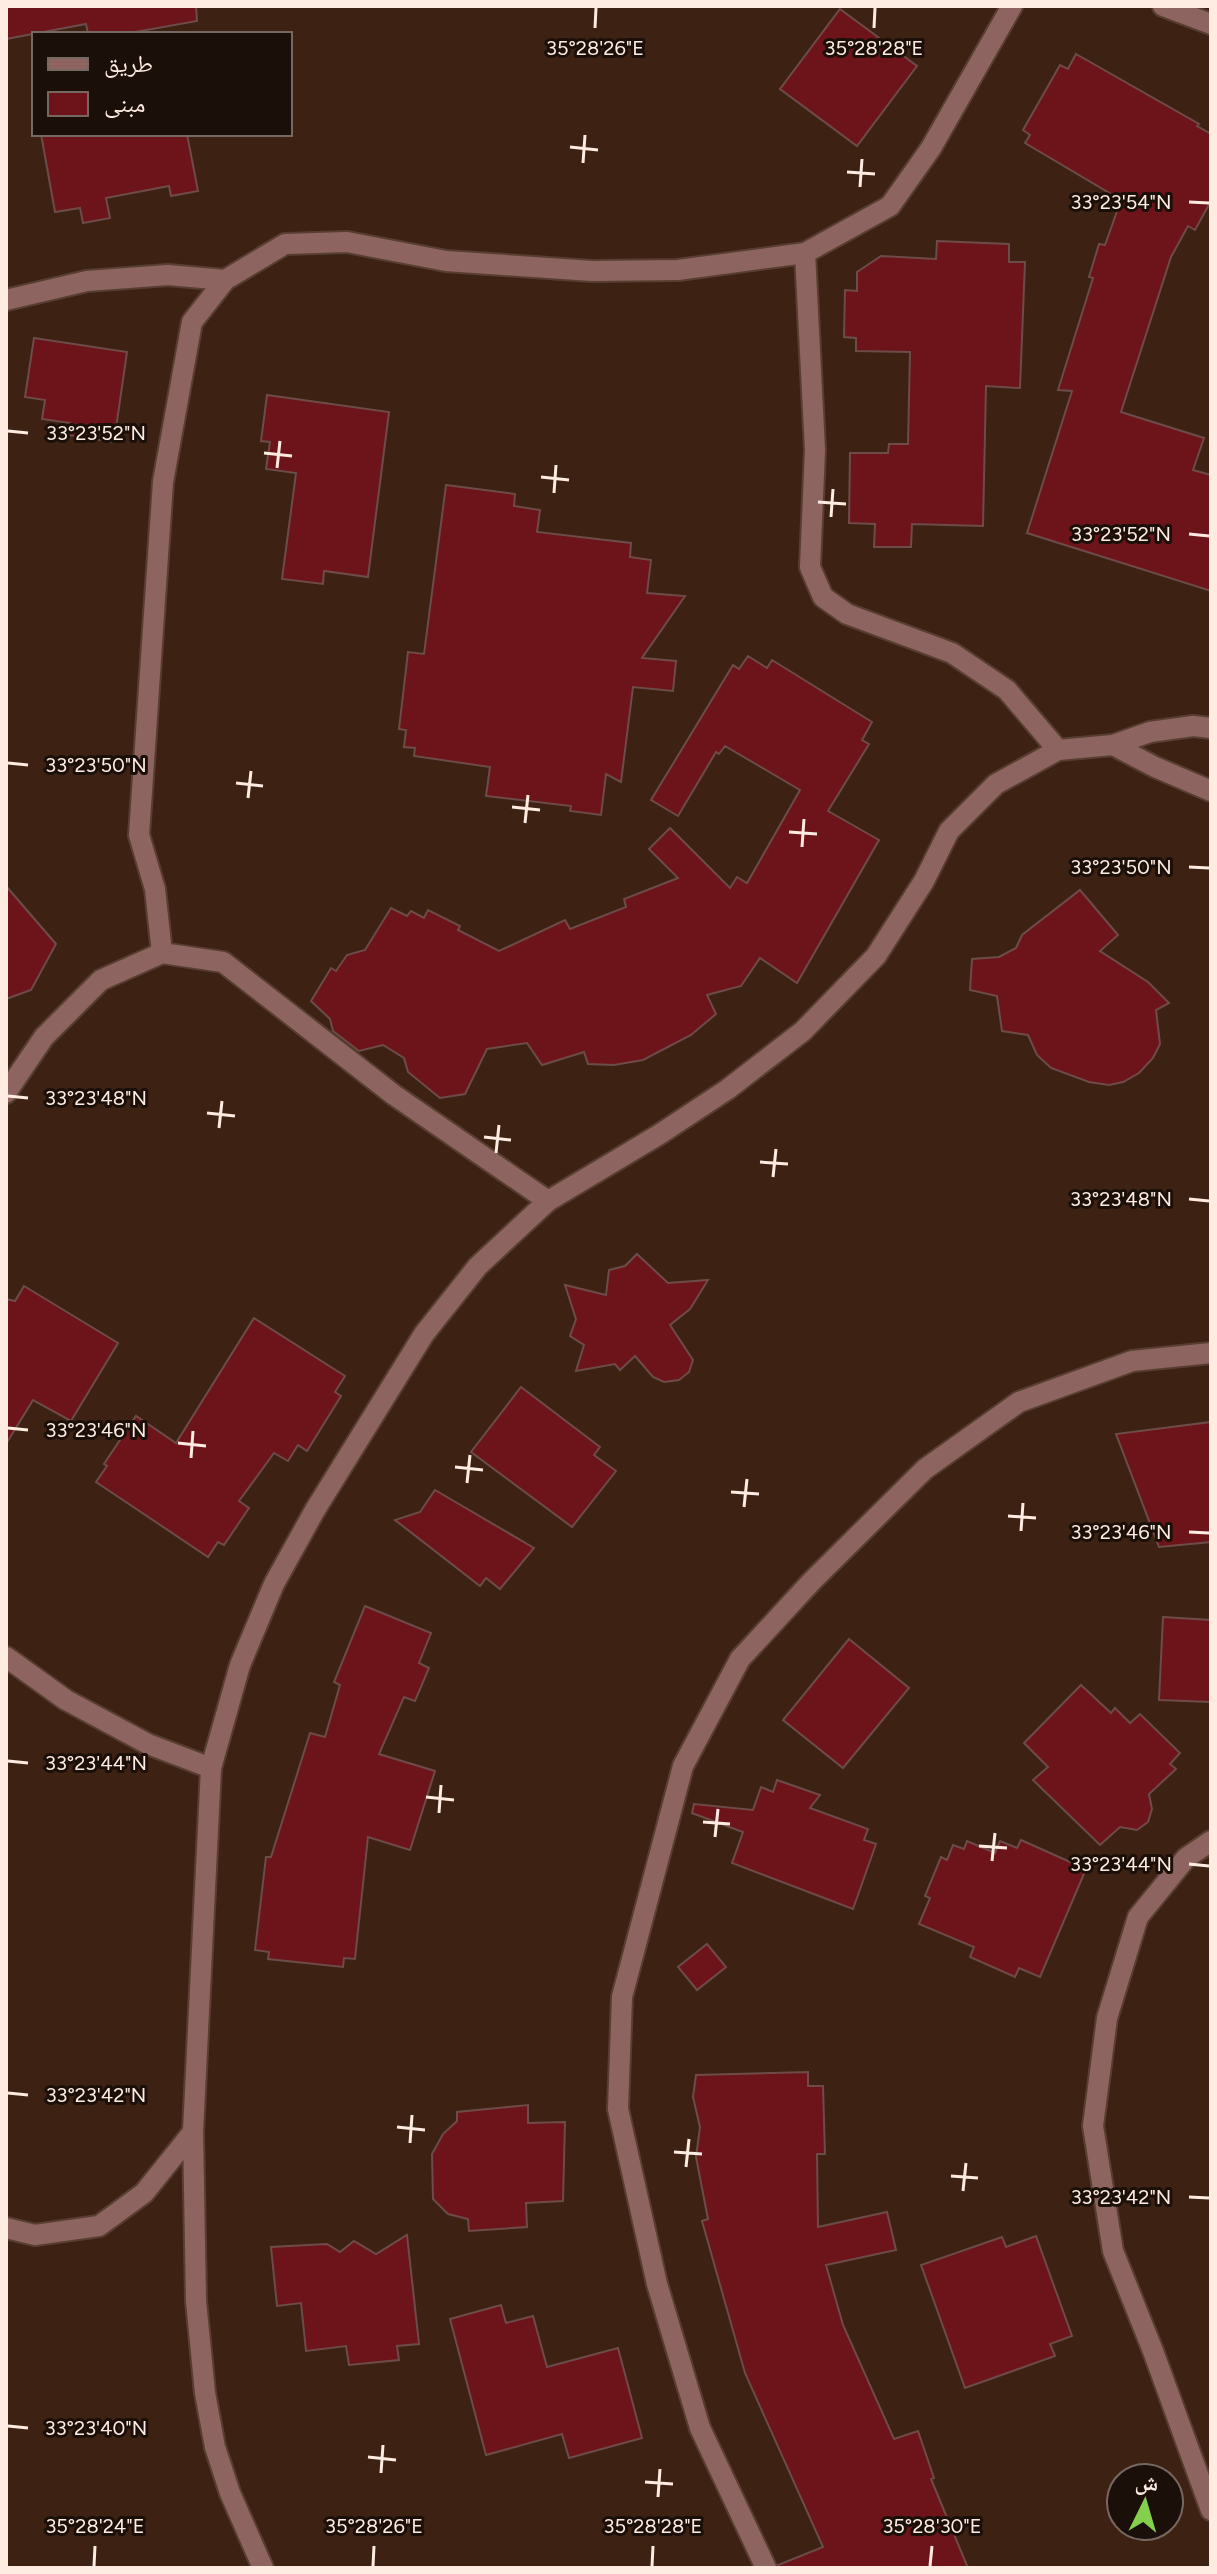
<svg xmlns="http://www.w3.org/2000/svg" width="1217" height="2574" viewBox="0 0 1217 2574" font-family="Figtree,'Noto Naskh Arabic',sans-serif">
	<style>
		.building { fill: #6d141b; stroke: #6d4b49; stroke-width: 2 }
		.lines { fill: none; stroke-linecap: round; stroke-linejoin: round }
		.minor-casing { stroke: #583e31; stroke-width: 24 }
		.minor { stroke: #8e6461; stroke-width: 20 }
		.ticks { fill: none; stroke: #feebe2; stroke-width: 3 }
		.ticks-label { font-size: 20px; text-anchor: middle; fill: #feebe2; stroke: #1b0f09; stroke-width: 6; stroke-linejoin: round; paint-order: stroke }
	</style>
	<rect width="100%" height="100%" fill="#3d2214"/>
	<!-- building -->
	<g class="building">
		<path d="M6 6H196L197 21 124 34H88L86 24 6 39Z"/>
		<path d="M840 9 917 66 857 146 780 89Z"/>
		<path d="M1076 54 1199 124 1197 126 1211 134V201L1195 230 1188 226 1171 257 1121 412 1204 438 1193 470 1211 475V591L1027 533 1072 391 1058 390 1093 278 1089 277 1099 244 1105 245 1121 200 1025 143 1030 135 1023 130 1060 65 1068 69Z"/>
		<path d="M41 134H187L198 191 171 196 169 186 106 198 110 218 83 223 80 208 55 212Z"/>
		<path d="M937 241 1009 244V262H1025L1020 388 986 386 983 526 912 524 911 547H874L875 524 849 523 850 453H888L889 444H908L910 352 856 351V338L844 337 845 290 857 291V272L881 256 936 259Z"/>
		<path d="M34 338 127 352 114 442 68 435 70 423 42 419 45 400 25 397Z"/>
		<path d="M267 395 389 412 368 577 324 571 323 584 282 579 296 473 266 469 270 442 261 441Z"/>
		<path d="M446 485 515 494 514 506 540 510 537 532 631 543 630 557 651 560 647 593 685 596 642 658 676 661 673 691 633 687 621 782 606 774 601 815 570 811 571 806 486 796 490 767 414 756 415 748 404 747 406 730 399 729 408 652 424 654Z"/>
		<path d="M748 656 767 668 772 660 872 722 862 740 869 744 828 811 879 840 797 983 760 958 741 986 707 995 716 1014 691 1035 643 1060 614 1065 588 1064 584 1052 542 1065 527 1043 487 1049 465 1094 440 1098 408 1072 404 1058 383 1045 359 1051 333 1031 330 1019 311 1001 331 968 336 971 347 955 365 950 391 908 407 916 411 911 424 918 428 910 460 926 458 930 499 951 565 920 570 929 626 907 624 899 678 878 649 849 670 828 730 888 737 877 747 883 800 790 725 746 719 754 716 752 678 816 651 800 733 665 739 669Z"/>
		<path d="M6 886 56 944 31 990 6 999Z"/>
		<path d="M1080 890 1118 935 1100 951 1148 982 1169 1003 1156 1010 1160 1044 1153 1058 1139 1073 1123 1082 1109 1085 1089 1082 1051 1068 1037 1055 1028 1035 1002 1031 997 996 970 990 972 959 999 957 1016 948 1022 935Z"/>
		<path d="M637 1254 668 1283 708 1280 690 1309 670 1325 693 1360 689 1372 679 1380 664 1382 653 1377 635 1356 620 1370 615 1364 576 1371 584 1345 570 1336 576 1319 565 1285 606 1295 609 1270 625 1266Z"/>
		<path d="M24 1286 118 1343 71 1421 33 1400 6 1444V1299L15 1301Z"/>
		<path d="M254 1318 345 1376 335 1392 341 1396 307 1451 298 1445 288 1461 274 1453 239 1501 249 1508 224 1545 218 1542 208 1557 96 1482 107 1466 104 1464 136 1416 176 1443Z"/>
		<path d="M521 1387 600 1447 594 1455 616 1471 572 1527 471 1452Z"/>
		<path d="M1211 1422V1542L1159 1547 1116 1434Z"/>
		<path d="M435 1490 534 1548 500 1589 486 1578 480 1586 395 1520 420 1512Z"/>
		<path d="M365 1606 431 1633 419 1663 429 1668 415 1701 404 1697 379 1754 435 1771 410 1850 368 1837 355 1959 344 1958 343 1967 268 1959 269 1952 255 1950 266 1857H271L310 1733 325 1737 340 1685 334 1682Z"/>
		<path d="M1163 1617 1211 1620V1702L1159 1700Z"/>
		<path d="M849 1639 909 1688 843 1768 783 1720Z"/>
		<path d="M1081 1685 1111 1713 1115 1708 1130 1723 1140 1714 1180 1753 1170 1764 1176 1769 1149 1794 1152 1809 1148 1822 1137 1830 1120 1827 1100 1845 1033 1780 1048 1767 1024 1743Z"/>
		<path d="M777 1780 820 1795 810 1808 868 1829 864 1840 876 1844 853 1909 732 1863 743 1832 692 1813 694 1804 753 1810 761 1787 773 1792Z"/>
		<path d="M1021 1840 1086 1869 1040 1977 1019 1968 1015 1977 970 1957 974 1947 919 1924 930 1898 925 1896 941 1857 947 1860 953 1845 964 1849 967 1841 995 1853 1000 1841 1017 1848Z"/>
		<path d="M707 1944 726 1967 697 1990 678 1967Z"/>
		<path d="M808 2072V2086H823L825 2154H817L818 2227 887 2212 896 2250 826 2265 843 2325 894 2439 918 2431 934 2478 931 2479 968 2568H779L778 2565 823 2547 745 2373 702 2221 708 2219 696 2157 700 2127 693 2097 696 2075Z"/>
		<path d="M528 2105V2123L565 2122 563 2201 526 2203 527 2227 469 2231 468 2219 448 2214 433 2199 432 2154 443 2134 457 2121V2112Z"/>
		<path d="M407 2235 419 2344 397 2346 399 2360 349 2365 346 2346 306 2351 301 2303 277 2306 271 2247 327 2244 340 2252 354 2241 376 2254Z"/>
		<path d="M1036 2236 1072 2336 1050 2344 1055 2356 965 2388 921 2265 1002 2237 1006 2247Z"/>
		<path d="M501 2305 506 2323 533 2316 547 2367 618 2348 642 2438 569 2458 562 2434 486 2455 450 2319Z"/>
	</g>
	<g class="lines">
		<!-- minor casing -->
		<g class="minor-casing">
			<g id="minor">
				<path d="M1163 6 1211 24"/>
				<path d="M805 253 815 450 810 567 823 597 847 614 952 653 1007 690 1058 750"/>
				<path d="M6 300 87 281 168 275 225 280 285 244 347 242 446 261 592 271 678 270 805 253 890 206 931 148 1012 6"/>
				<path d="M1113 745 1155 767 1211 791"/>
				<path d="M162 953 155 889 139 835 163 482 192 322 225 280"/>
				<path d="M6 1093 44 1037 101 980 162 953 223 962 394 1095 548 1201"/>
				<path d="M6 1657 66 1700 148 1744 211 1768"/>
				<path d="M1211 1841 1186 1858 1138 1917 1107 2018 1093 2126 1113 2251 1153 2351 1211 2510"/>
				<path d="M6 2228 35 2235 99 2226 144 2193 193 2132"/>
				<path d="M263 2568 230 2493 215 2447 205 2393 196 2301 193 2132 211 1768 240 1665 274 1584 315 1510 424 1334 478 1266 548 1201 660 1134 728 1089 803 1031 876 956 924 881 949 831 996 784 1058 750 1113 745 1150 732 1193 726 1211 728"/>
				<path d="M766 2568 700 2428 657 2284 618 2109 622 1997 683 1766 740 1659 812 1581 925 1469 1019 1402 1132 1361 1211 1353"/>
			</g>
		</g>
		<!-- minor -->
		<use href="#minor" class="minor"/>
	</g>
	<!-- ticks -->
	<path class="ticks" d="M595 28 596 8M874 28 875 8M570 147 598 150M583 163 585 135M847 172 875 174M860 187 862 159M1189 202 1209 203M8 431 28 433M264 453 292 456M277 468 280 441M541 477 569 480M554 493 556 465M818 502 846 504M831 517 833 489M1189 534 1209 536M8 763 28 765M236 783 263 786M248 798 251 771M512 807 540 810M525 823 528 795M789 832 817 834M802 847 804 819M1189 867 1209 868M8 1096 28 1098M207 1113 235 1116M219 1128 222 1101M484 1137 511 1140M496 1153 499 1125M760 1162 788 1164M773 1177 776 1149M1189 1199 1209 1201M8 1428 28 1430M178 1443 206 1446M191 1458 193 1431M455 1467 483 1470M467 1483 470 1455M731 1492 759 1494M744 1507 747 1479M1008 1516 1036 1518M1021 1531 1023 1503M1189 1532 1209 1533M8 1761 28 1763M426 1797 454 1800M439 1813 441 1785M703 1822 730 1824M715 1837 718 1809M979 1846 1007 1848M992 1861 995 1833M1189 1864 1209 1866M8 2093 28 2095M397 2127 425 2130M410 2143 412 2115M674 2152 702 2154M686 2167 689 2139M951 2176 978 2178M963 2191 966 2163M1189 2197 1209 2198M8 2426 28 2428M368 2457 396 2460M381 2473 383 2445M645 2482 673 2484M658 2497 660 2469M94 2566 95 2546M373 2566 374 2546M652 2566 653 2546M930 2566 932 2546"/>
	<g class="ticks-label">
		<text x="595" y="55">35°28'26"E</text>
		<text x="874" y="55">35°28'28"E</text>
		<text x="1121" y="209">33°23'54"N</text>
		<text x="96" y="440">33°23'52"N</text>
		<text x="1121" y="541">33°23'52"N</text>
		<text x="96" y="772">33°23'50"N</text>
		<text x="1121" y="874">33°23'50"N</text>
		<text x="96" y="1105">33°23'48"N</text>
		<text x="1121" y="1206">33°23'48"N</text>
		<text x="96" y="1437">33°23'46"N</text>
		<text x="1121" y="1539">33°23'46"N</text>
		<text x="96" y="1770">33°23'44"N</text>
		<text x="1121" y="1871">33°23'44"N</text>
		<text x="96" y="2102">33°23'42"N</text>
		<text x="1121" y="2204">33°23'42"N</text>
		<text x="96" y="2435">33°23'40"N</text>
		<text x="95" y="2533">35°28'24"E</text>
		<text x="374" y="2533">35°28'26"E</text>
		<text x="653" y="2533">35°28'28"E</text>
		<text x="932" y="2533">35°28'30"E</text>
	</g>
	<!-- border -->
	<rect width="1217" height="2574" fill="none" stroke="#feebe2" stroke-width="16"/>
	<!-- legend -->
	<rect x="32" y="32" width="260" height="104" fill="#1b0f09" stroke="#766760" stroke-width="2"/>
	<rect x="48" y="58" width="40" height="12" fill="#8e6461" stroke="#766760" stroke-width="2"/>
	<text x="104" y="72" font-size="24" fill="#feebe2">طريق</text>
	<rect x="48" y="92" width="40" height="24" fill="#6d141b" stroke="#766760" stroke-width="2"/>
	<text x="104" y="112" font-size="24" fill="#feebe2">مبنى</text>
	<!-- north arrow -->
	<g transform="translate(1145 2502) rotate(5)"><circle r="38" fill="#1b0f09" stroke="#766760" stroke-width="2"/>
	<path d="M0-6L14 30L0 20L-14 30Z" fill="#84cf4d"/>
	<text y="-12" font-size="22" font-weight="bold" text-anchor="middle" fill="#feebe2">ش</text>
	</g>
</svg>
